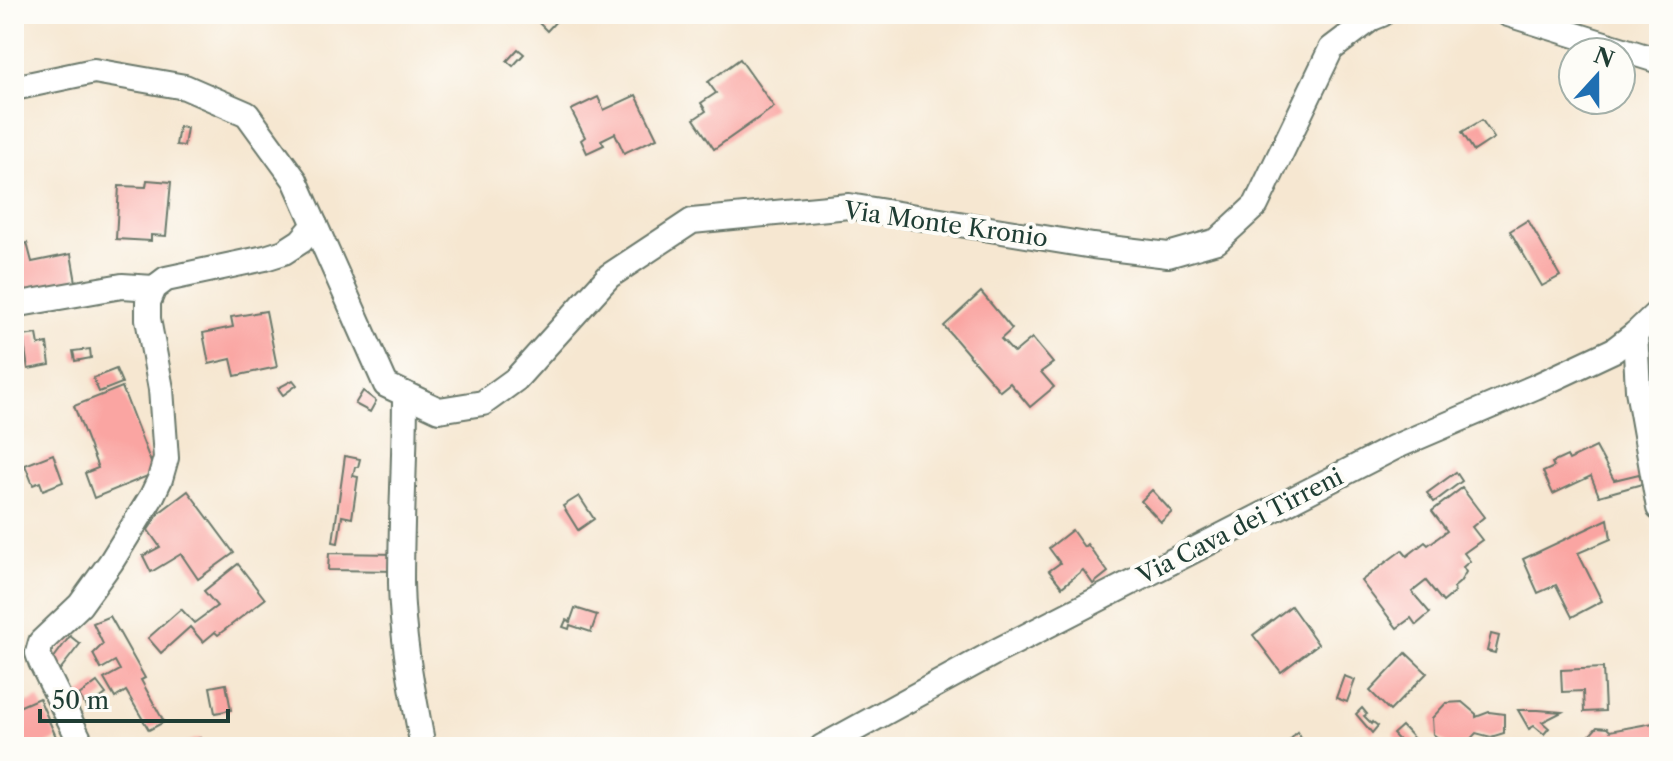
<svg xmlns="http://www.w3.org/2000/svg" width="1673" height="761" viewBox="0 0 1673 761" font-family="'Libre Caslon Text',serif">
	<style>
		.building { fill: #faa5a2 }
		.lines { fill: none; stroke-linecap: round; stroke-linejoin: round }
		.minor-casing { stroke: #6a786b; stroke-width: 28 }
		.minor { stroke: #fff; stroke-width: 24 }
		.labels { text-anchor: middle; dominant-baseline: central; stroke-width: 8; stroke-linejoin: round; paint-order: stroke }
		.street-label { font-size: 24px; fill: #1f3d34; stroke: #fdfcf7 }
	</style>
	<rect width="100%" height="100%" fill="#fdfcf7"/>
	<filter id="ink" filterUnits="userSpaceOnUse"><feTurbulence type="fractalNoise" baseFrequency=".0125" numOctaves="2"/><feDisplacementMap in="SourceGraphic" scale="16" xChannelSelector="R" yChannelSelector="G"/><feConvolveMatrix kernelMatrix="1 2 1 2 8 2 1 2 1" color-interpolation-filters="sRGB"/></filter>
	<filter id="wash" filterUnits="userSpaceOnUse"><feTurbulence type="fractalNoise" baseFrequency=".006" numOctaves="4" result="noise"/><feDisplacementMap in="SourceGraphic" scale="32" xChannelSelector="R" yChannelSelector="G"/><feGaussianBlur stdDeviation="1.8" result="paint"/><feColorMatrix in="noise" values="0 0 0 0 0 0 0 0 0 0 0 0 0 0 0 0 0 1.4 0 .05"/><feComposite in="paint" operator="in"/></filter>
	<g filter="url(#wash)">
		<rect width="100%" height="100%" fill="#f6e7d1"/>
		<g id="blocks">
			<!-- building -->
			<g class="building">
				<path d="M542 14H555L559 18 547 31 536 20Z"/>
				<path d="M518 49 524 54 513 66 507 61Z"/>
				<path d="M740 59 774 107 714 149 694 119 706 111 701 103 716 93 708 82Z"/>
				<path d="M636 95 657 138 624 153 615 133 601 140 604 145 587 153 581 140 585 137 571 110 598 97 604 110Z"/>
				<path d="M1482 120 1494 138 1474 151 1462 132Z"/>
				<path d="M179 127 187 128 184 146 176 145Z"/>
				<path d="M147 180 171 182 166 236 151 235V241L116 239 119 186 146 187Z"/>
				<path d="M1528 220 1560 276 1542 286 1510 231Z"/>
				<path d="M27 243 32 262 71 254 77 288 14 301V246Z"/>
				<path d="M981 292 1012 329 1001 339 1014 353 1032 338 1053 363 1041 372 1054 387 1030 407 1010 383 1000 391 944 326Z"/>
				<path d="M266 311 277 367 235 376 231 359 209 364 203 333 233 327 231 317Z"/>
				<path d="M37 334 39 345 47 343 50 365 28 369 23 336Z"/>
				<path d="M90 349 91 358 75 361 73 351Z"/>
				<path d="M116 369 122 383 99 392 93 378Z"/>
				<path d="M293 380 297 385 283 395 278 388Z"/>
				<path d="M122 387 155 473 94 498 85 473 98 468 74 406Z"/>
				<path d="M363 391 376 401 370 412 355 404Z"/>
				<path d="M1596 447 1614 480 1639 474 1642 484 1599 496 1591 476 1553 494 1543 472 1554 467 1552 463 1567 456 1569 460Z"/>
				<path d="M53 454 63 482 43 490 40 482 33 485 25 465Z"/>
				<path d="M345 456 360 459 358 467H355L353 476 358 477 352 518 342 516 338 543 333 542Z"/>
				<path d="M1456 472 1462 481 1434 502 1427 493Z"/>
				<path d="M1462 488 1484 517 1472 527 1482 540 1464 553 1470 561 1463 567 1466 572 1460 582 1453 588 1455 592 1443 602 1426 581 1412 592 1430 613 1416 625 1411 618 1397 628 1361 581 1402 550 1407 556 1425 542 1428 545 1447 531 1432 511Z"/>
				<path d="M1152 490 1172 512 1161 522 1141 501Z"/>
				<path d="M188 491 234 553 198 579 181 554 151 572 143 556 160 547 148 530 160 512Z"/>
				<path d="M579 496 594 519 578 530 563 506Z"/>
				<path d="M1608 519 1611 539 1578 553 1602 601 1572 617 1556 585 1538 593 1523 559Z"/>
				<path d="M1072 530 1084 547 1087 544 1108 572 1093 584 1083 570 1062 587 1049 571 1060 563 1049 548Z"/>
				<path d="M329 553 398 554V571L328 570Z"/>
				<path d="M238 564 265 599 218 635 215 632 203 642 190 627 161 653 148 638 181 609 194 623 217 606 204 591Z"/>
				<path d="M1291 606 1318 644 1281 672 1253 635Z"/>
				<path d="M575 608 597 615 591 632 570 625 569 629 563 627 566 620 570 622Z"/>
				<path d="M110 616 145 678 141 680 164 722 149 730 126 691 115 698 104 679 120 670 115 661 101 669 93 654 103 644 93 623Z"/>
				<path d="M1491 634 1499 636 1495 653 1487 651Z"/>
				<path d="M70 636 80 644 59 671 53 659Z"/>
				<path d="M1406 653 1427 673 1390 711 1370 691Z"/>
				<path d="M1603 668 1605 711 1584 712 1583 691 1562 692 1561 670Z"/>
				<path d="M1344 676 1355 680 1347 702 1336 698Z"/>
				<path d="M97 682 106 694 87 708 79 695Z"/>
				<path d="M226 684 231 710 215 713 210 687Z"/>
				<path d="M39 698 57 739 40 747H14V709Z"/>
				<path d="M1462 702 1476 714V717L1489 712 1504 714V733L1491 737 1476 733 1464 746H1448L1433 734 1432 718 1446 703Z"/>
				<path d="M1362 708 1367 714 1364 716 1372 724 1373 722 1378 726 1372 733 1356 714Z"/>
				<path d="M1518 710H1538L1562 712 1542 722 1549 728 1544 734 1534 726 1529 729Z"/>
				<path d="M1659 722V741H1653L1654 747H1594L1590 740V735L1597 727 1607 728 1610 731Z"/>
				<path d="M1402 726 1418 743 1413 747H1405L1393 734Z"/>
				<path d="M1297 732 1307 747H1284Z"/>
				<path d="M200 738 203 747H180L179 745Z"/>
			</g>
		</g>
	</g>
	<g filter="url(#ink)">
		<use href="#blocks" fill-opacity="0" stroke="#6a786b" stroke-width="2"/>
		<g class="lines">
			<!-- minor casing -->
			<g class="minor-casing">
				<g id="minor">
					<path d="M1508 14 1659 61"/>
					<path d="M14 88 94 71 185 87 247 114 295 180 386 385 439 410 483 403 516 379 609 276 692 221 849 206 1093 246 1168 255 1217 241 1256 205 1331 49 1372 18 1382 14"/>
					<path d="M14 305 122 286 154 288"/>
					<path d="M1635 334 1638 390 1659 508"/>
					<path d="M405 394C405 457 401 520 401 583 402 639 413 693 423 747"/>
					<path d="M83 747 41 662 38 653 41 642 80 605 111 562 152 496 160 479 166 458 161 389 148 319V302L154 288 166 279 265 258 284 252 301 241 315 225"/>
					<path d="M822 747 999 650 1395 447 1535 387 1614 350 1635 334 1659 311"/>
				</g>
			</g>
			<!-- minor -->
			<use href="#minor" class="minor"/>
		</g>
	</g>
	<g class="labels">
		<!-- street labels -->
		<g class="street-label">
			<text transform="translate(946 224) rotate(8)">Via Monte Kronio</text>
			<text transform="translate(1240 526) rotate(-27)">Via Cava dei Tirreni</text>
		</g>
	</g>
	<!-- margin -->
	<rect width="1673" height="761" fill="none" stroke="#fdfcf7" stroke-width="48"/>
	<!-- north arrow -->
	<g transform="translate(1597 76) rotate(21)"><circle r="38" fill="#fdfcf7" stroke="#a4b0a9" stroke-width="2"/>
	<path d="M0-6L14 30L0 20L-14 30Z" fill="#1f6fb2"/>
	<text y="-12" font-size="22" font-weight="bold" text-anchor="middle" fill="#1f3d34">N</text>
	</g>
	<!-- scale -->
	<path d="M40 709v12h188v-12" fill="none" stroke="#1f3d34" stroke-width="4"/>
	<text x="52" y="709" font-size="24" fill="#1f3d34" stroke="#fdfcf7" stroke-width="6" paint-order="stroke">50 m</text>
</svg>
